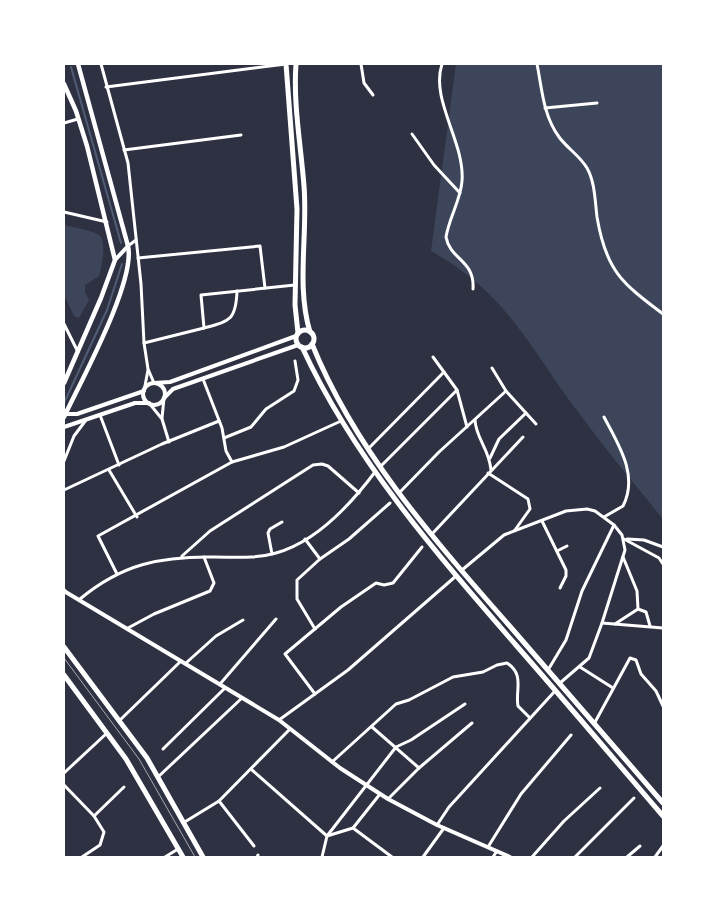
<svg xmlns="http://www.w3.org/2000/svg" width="727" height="921" viewBox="0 0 727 921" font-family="'Sofia Sans Condensed',sans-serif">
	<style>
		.green { fill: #3c4559 }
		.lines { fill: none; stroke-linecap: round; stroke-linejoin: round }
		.stream { stroke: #4f5d75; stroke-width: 2 }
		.minor { stroke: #fff; stroke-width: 3 }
		.tertiary { stroke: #fff; stroke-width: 4 }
		.secondary { stroke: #fff; stroke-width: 4.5 }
		.primary { stroke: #fff; stroke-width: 5 }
		.tram { stroke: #abadb3; stroke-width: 1 }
	</style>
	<rect width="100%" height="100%" fill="#2d3142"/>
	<!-- green -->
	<g class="green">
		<path d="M456 64H663V519C631 480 599 441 569 400 524 337 502 291 431 251Z"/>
		<path d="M64 225C71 227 98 231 101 237 106 246 102 266 99 276L85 285V292L89 300 79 318 74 316 64 295Z"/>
	</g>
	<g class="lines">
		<!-- stream -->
		<g class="stream">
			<path d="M71 67 121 243"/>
			<path d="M64 403 107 310 122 264"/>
		</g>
		<!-- minor -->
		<g class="minor">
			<path d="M101 64 128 163 141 284 144 343 148 369 154 383"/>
			<path d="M361 64 364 83 373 95"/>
			<path d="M442 64C430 100 465 142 462 181 461 199 449 218 446 237 450 260 475 260 473 289"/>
			<path d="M537 64C542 89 543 115 559 137 567 148 580 156 587 168 595 182 595 201 597 217 606 271 622 283 663 314"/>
			<path d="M106 87 286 64"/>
			<path d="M545 108 597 103"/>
			<path d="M64 123 78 119"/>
			<path d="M412 134 434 165 460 193"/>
			<path d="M124 150 241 135"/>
			<path d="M64 212 107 222"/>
			<path d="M128 246 136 240"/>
			<path d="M138 258 260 246 265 288"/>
			<path d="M64 324 78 352"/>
			<path d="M204 328C230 321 236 320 237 291"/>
			<path d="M144 343 204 328 201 295 295 285"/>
			<path d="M433 357 457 390 467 427"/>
			<path d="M492 368 506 391 536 424"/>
			<path d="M203 379 222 428 226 451 232 462"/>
			<path d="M144 391 148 370"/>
			<path d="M149 403 162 419 169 442"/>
			<path d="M100 415 119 465"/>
			<path d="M604 417C618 444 639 475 623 506L604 517"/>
			<path d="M162 418 164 398"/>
			<path d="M475 420C476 439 489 448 491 470"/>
			<path d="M224 438 251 427 266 409 294 391 298 380 295 361"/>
			<path d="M369 448 444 372"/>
			<path d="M490 458 499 439 526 413"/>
			<path d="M64 461 74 436 86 420"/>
			<path d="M381 466 457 390"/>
			<path d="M109 470 137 517"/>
			<path d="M488 473 528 499 530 509 515 530"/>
			<path d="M64 490 162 444 219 421"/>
			<path d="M400 492 439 452 506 391"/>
			<path d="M542 521 566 570V576L560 588"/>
			<path d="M432 534 523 437"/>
			<path d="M305 539 320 559 297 580V599L315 629"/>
			<path d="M624 539 659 558 663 564"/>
			<path d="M627 539 644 540 663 547"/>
			<path d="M557 551 567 546"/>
			<path d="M272 554 268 533 270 529 282 522"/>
			<path d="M182 556 210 531 313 465 322 464 328 466 359 493"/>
			<path d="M623 557 637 591 638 609"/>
			<path d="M320 559 349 539 390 503"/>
			<path d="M462 570 504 535 566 511 587 509 595 511 614 525 622 535 625 550 602 623 589 658 560 683"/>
			<path d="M117 574 98 536 232 462 284 447 341 421"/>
			<path d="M80 599C122 564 161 556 215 557 235 557 256 559 276 553 316 542 351 504 375 472"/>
			<path d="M602 623 663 628"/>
			<path d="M615 624 638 609 646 612 650 626"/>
			<path d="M128 628 154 614 210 591 214 583 204 557"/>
			<path d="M186 663 216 636 243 620"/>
			<path d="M580 667 613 688"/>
			<path d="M548 670 566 640 582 591 614 525"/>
			<path d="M220 684 276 619"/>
			<path d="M315 694 285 654 341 607 376 583 384 585 393 583 422 547"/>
			<path d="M279 720 348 670 456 576"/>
			<path d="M119 721 181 661"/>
			<path d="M594 724 630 658 636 660 641 674 656 691 663 706"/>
			<path d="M372 727 419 768"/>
			<path d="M163 749 225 688"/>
			<path d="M332 762 396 704 409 700 453 677 483 672 497 665 507 663C525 675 515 690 518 706L530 718"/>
			<path d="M251 769 327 836 353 828 380 794"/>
			<path d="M64 773 107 733"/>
			<path d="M158 777 242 698"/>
			<path d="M64 785 94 816 104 832 100 845 82 857"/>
			<path d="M388 799 419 768 472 723"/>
			<path d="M219 801 254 846"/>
			<path d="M94 816 124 787"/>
			<path d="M183 823 219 801 290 729"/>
			<path d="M437 825 449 807 555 691"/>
			<path d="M353 828 392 857"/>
			<path d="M488 847 521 794 571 735"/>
			<path d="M165 857 178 849"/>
			<path d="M257 857 258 855"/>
			<path d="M322 857 327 836 396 747 411 740 465 704"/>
			<path d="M423 857 444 828"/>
			<path d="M493 857 497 851"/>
			<path d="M532 857 564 821 600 788"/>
			<path d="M575 857 634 798"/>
			<path d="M627 857 640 846"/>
			<path d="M655 857 663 846"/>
		</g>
		<!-- tertiary -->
		<g class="tertiary">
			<path d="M115 260 128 246"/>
			<path d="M154 383 170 382 296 336"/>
			<circle cx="154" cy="394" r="11"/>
			<path d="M164 398 173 389 298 345"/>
			<path d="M65 414H77L144 391"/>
			<path d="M64 427 135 403H149"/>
			<path d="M64 591 279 720 340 768 388 799 437 825 510 857"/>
		</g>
		<!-- secondary -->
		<g class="secondary">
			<path d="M64 84 76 111 87 146 115 260 101 298 64 383"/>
			<path d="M64 417C81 381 136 281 128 246L78 64"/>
		</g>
		<!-- primary -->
		<g class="primary">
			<path d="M286 64 297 209 295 305 298 333"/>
			<path d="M296 64C293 104 301 146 304 186 308 234 296 286 310 332"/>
			<circle cx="305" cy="339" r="9"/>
			<path d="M312 344C356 453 438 544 514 631 564 688 613 746 663 803"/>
			<path d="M302 347C354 459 435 552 515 644 565 701 614 759 663 816"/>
			<path d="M64 592V591"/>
			<path d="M64 647 147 758 203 857"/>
			<path d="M64 675 126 759 183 857"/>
		</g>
		<!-- tram -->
		<path class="tram" d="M64 658 139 759 195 857"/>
	</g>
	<!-- border -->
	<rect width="727" height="921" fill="none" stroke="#ffffff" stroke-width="130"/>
</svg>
